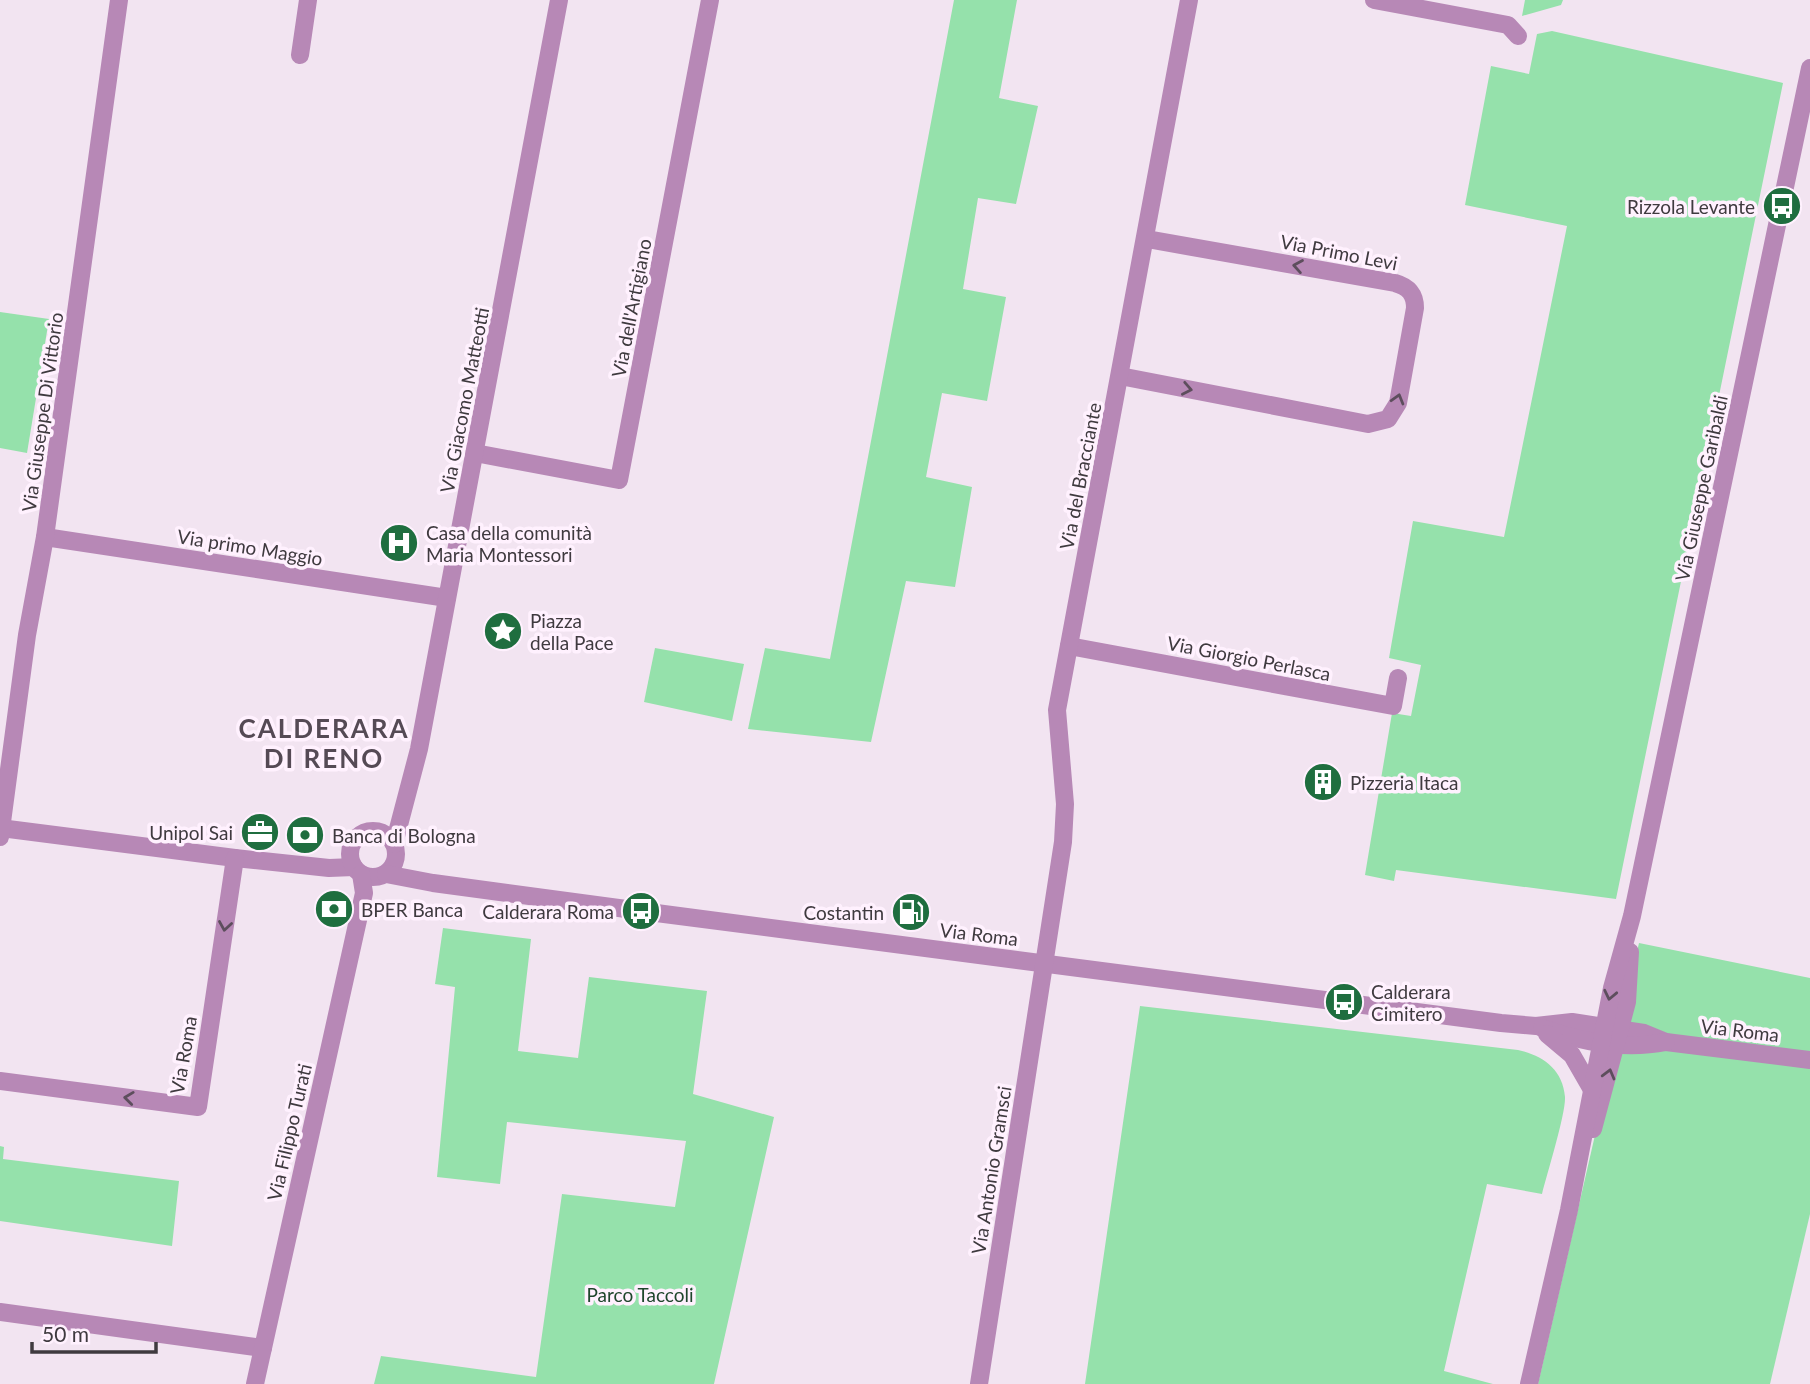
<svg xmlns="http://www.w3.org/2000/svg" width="1810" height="1384" viewBox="0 0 1810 1384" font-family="Lato,sans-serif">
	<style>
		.green { fill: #95e1ab }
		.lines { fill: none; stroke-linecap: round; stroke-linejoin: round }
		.minor { stroke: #b788b6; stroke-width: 18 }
		.oneway { stroke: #5d4e5d }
		.labels { text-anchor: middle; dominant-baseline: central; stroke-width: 7; stroke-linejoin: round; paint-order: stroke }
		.poi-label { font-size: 19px; fill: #3f3a3f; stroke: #fff1fe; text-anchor: start }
		.street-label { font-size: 19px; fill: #3f3a3f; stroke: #fff1fe }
		.park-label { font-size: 19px; fill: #1f462c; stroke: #fff1fe }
		.district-label { font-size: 26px; font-weight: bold; letter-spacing: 2px; fill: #554a55; stroke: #fff1fe }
	</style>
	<rect width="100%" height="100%" fill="#f2e4f1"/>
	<!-- green -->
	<g class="green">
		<path d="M954 0H1017L999 98 1038 106 1016 204 978 198 963 289 1006 297 987 401 942 393 926 477 972 487 955 587 906 581 871 742 748 729 765 648 830 659Z"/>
		<path d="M1525 0H1563L1561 5 1522 16Z"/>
		<path d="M1552 31 1783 83 1616 899 1396 870 1394 881 1365 875 1392 713 1411 716 1421 665 1389 658 1413 521 1504 537 1567 226 1465 205 1491 66 1529 74 1537 34Z"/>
		<path d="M0 312 49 319 27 453 0 448Z"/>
		<path d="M655 648 744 664 732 721 644 702Z"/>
		<path d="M443 928 531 939 518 1051 578 1058 589 977 707 991 693 1094 774 1117 714 1384H374L381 1356 536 1377 562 1194 675 1207 686 1141 507 1122 500 1184 437 1177 455 987 435 984Z"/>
		<path d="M1639 943 1810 978V1214L1770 1384H1538Z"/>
		<path d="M1140 1006 1518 1050C1542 1055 1563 1069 1565 1097 1566 1113 1547 1174 1542 1194L1487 1184 1444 1371 1493 1384H1085Z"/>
		<path d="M0 1146 4 1147 3 1159 179 1181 172 1246 0 1221Z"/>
	</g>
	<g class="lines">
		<!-- minor -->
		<g class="minor">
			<path d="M1374 0 1508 25 1518 36"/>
			<path d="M300 55 308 0"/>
			<path d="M1120 376 1368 424 1388 419 1398 403 1415 308C1415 294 1409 287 1395 283L1147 239"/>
			<path d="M475 453 619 480 710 0"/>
			<path d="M45 537 447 598"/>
			<path d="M1069 646 1393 706 1398 678"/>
			<path d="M0 828 235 858 329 868 354 867"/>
			<circle cx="373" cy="854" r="23"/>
			<path d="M0 837 27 635 45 537 119 0"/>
			<path d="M394 844 419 749 559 0"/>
			<path d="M386 874 433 883 641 911 1501 1023 1536 1026 1572 1022 1644 1033 1666 1042 1810 1060"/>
			<path d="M1542 1028C1581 1042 1625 1050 1666 1042"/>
			<path d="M1547 1034 1572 1055 1591 1088"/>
			<path d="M0 1081 198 1107 235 858"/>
			<path d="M1593 1129 1627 1002 1630 952"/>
			<path d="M0 1312 263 1348"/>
			<path d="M255 1384 364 893 361 874"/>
			<path d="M979 1384 1063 842 1065 804 1057 710 1189 0"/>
			<path d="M1529 1384 1569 1210 1612 988 1632 916 1810 68"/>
		</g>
	</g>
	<!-- one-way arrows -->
	<defs><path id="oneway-chevron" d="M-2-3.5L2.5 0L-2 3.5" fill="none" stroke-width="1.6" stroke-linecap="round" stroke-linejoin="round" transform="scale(1.75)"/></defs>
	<g class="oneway">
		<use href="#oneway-chevron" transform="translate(1298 266) rotate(-170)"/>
		<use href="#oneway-chevron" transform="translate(1187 389) rotate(11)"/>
		<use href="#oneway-chevron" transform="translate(1398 399) rotate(-74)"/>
		<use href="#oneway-chevron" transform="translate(225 926) rotate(99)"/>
		<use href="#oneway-chevron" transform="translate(1610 995) rotate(102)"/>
		<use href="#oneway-chevron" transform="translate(1609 1074) rotate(-75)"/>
		<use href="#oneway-chevron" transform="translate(129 1098) rotate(-173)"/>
	</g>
	<!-- icons -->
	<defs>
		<g id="bus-disc" transform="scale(2.0125)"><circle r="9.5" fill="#1f6e3f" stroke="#fff1fe"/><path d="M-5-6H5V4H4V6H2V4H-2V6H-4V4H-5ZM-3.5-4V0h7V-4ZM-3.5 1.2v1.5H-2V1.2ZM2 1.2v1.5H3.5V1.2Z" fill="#fff"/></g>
		<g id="hospital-disc" transform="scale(2.0125)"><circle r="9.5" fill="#1f6e3f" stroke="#fff1fe"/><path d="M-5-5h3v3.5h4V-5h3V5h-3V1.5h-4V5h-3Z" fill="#fff"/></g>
		<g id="sight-disc" transform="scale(2.0125)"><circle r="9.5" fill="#1f6e3f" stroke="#fff1fe"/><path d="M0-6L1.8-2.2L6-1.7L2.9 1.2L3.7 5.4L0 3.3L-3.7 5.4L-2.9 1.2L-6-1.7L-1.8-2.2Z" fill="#fff"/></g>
		<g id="building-disc" transform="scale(2.0125)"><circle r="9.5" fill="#1f6e3f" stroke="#fff1fe"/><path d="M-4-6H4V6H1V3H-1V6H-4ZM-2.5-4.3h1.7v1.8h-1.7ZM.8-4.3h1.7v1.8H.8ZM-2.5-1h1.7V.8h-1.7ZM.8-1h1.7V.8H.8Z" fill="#fff"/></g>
		<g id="office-disc" transform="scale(2.0125)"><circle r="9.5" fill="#1f6e3f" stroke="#fff1fe"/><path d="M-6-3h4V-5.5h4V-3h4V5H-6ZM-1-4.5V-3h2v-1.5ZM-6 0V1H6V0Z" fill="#fff"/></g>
		<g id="bank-disc" transform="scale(2.0125)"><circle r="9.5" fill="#1f6e3f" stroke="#fff1fe"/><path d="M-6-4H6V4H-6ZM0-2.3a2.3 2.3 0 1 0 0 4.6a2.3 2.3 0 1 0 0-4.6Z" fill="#fff"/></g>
		<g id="fuel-disc" transform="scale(2.0125)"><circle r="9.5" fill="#1f6e3f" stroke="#fff1fe"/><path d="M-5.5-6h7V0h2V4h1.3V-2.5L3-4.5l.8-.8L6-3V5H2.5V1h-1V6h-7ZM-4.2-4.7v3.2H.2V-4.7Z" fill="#fff"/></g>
	</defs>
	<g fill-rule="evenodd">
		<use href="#bus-disc" x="1782" y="206"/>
		<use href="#hospital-disc" x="399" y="543"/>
		<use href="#sight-disc" x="503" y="631"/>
		<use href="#building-disc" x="1323" y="782"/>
		<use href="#office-disc" x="260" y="832"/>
		<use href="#bank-disc" x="305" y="835"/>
		<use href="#bank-disc" x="334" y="909"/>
		<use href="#bus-disc" x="641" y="911"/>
		<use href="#fuel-disc" x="911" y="912"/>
		<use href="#bus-disc" x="1344" y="1002"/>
	</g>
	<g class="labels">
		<!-- poi labels -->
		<g class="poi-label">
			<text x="1755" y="206" text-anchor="end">Rizzola Levante</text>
			<text x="426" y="532">Casa della comunità<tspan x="426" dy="22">Maria Montessori</tspan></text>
			<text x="530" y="620">Piazza<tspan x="530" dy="22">della Pace</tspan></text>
			<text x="1350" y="782">Pizzeria Itaca</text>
			<text x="233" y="832" text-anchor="end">Unipol Sai</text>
			<text x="332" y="835">Banca di Bologna</text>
			<text x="361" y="909">BPER Banca</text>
			<text x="614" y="911" text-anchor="end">Calderara Roma</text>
			<text x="884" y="912" text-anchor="end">Costantin</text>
			<text x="1371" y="991">Calderara<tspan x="1371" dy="22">Cimitero</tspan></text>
		</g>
		<!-- street labels -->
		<g class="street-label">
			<text transform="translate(1339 252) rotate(11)">Via Primo Levi</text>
			<text transform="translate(631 308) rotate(-79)">Via dell'Artigiano</text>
			<text transform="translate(464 400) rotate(-79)">Via Giacomo Matteotti</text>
			<text transform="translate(42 412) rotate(-82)">Via Giuseppe Di Vittorio</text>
			<text transform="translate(1080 476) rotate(-79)">Via del Bracciante</text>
			<text transform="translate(1701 488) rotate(-78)">Via Giuseppe Garibaldi</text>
			<text transform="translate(250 547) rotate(9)">Via primo Maggio</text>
			<text transform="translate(1249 658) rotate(11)">Via Giorgio Perlasca</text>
			<text transform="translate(979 934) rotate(7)">Via Roma</text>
			<text transform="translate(1740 1030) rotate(7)">Via Roma</text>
			<text transform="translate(183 1055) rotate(-80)">Via Roma</text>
			<text transform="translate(289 1132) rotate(-77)">Via Filippo Turati</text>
			<text transform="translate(991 1170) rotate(-81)">Via Antonio Gramsci</text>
		</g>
		<!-- park labels -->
		<g class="park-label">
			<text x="640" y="1294">Parco Taccoli</text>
		</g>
		<!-- district labels -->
		<g class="district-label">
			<text x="324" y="728">CALDERARA<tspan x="324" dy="30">DI RENO</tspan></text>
		</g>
	</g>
	<!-- scale -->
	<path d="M32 1342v10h124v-10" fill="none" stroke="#3f3a3f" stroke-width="3.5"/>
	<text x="42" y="1342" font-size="21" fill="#3f3a3f" stroke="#fff1fe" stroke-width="5" paint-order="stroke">50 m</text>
</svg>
